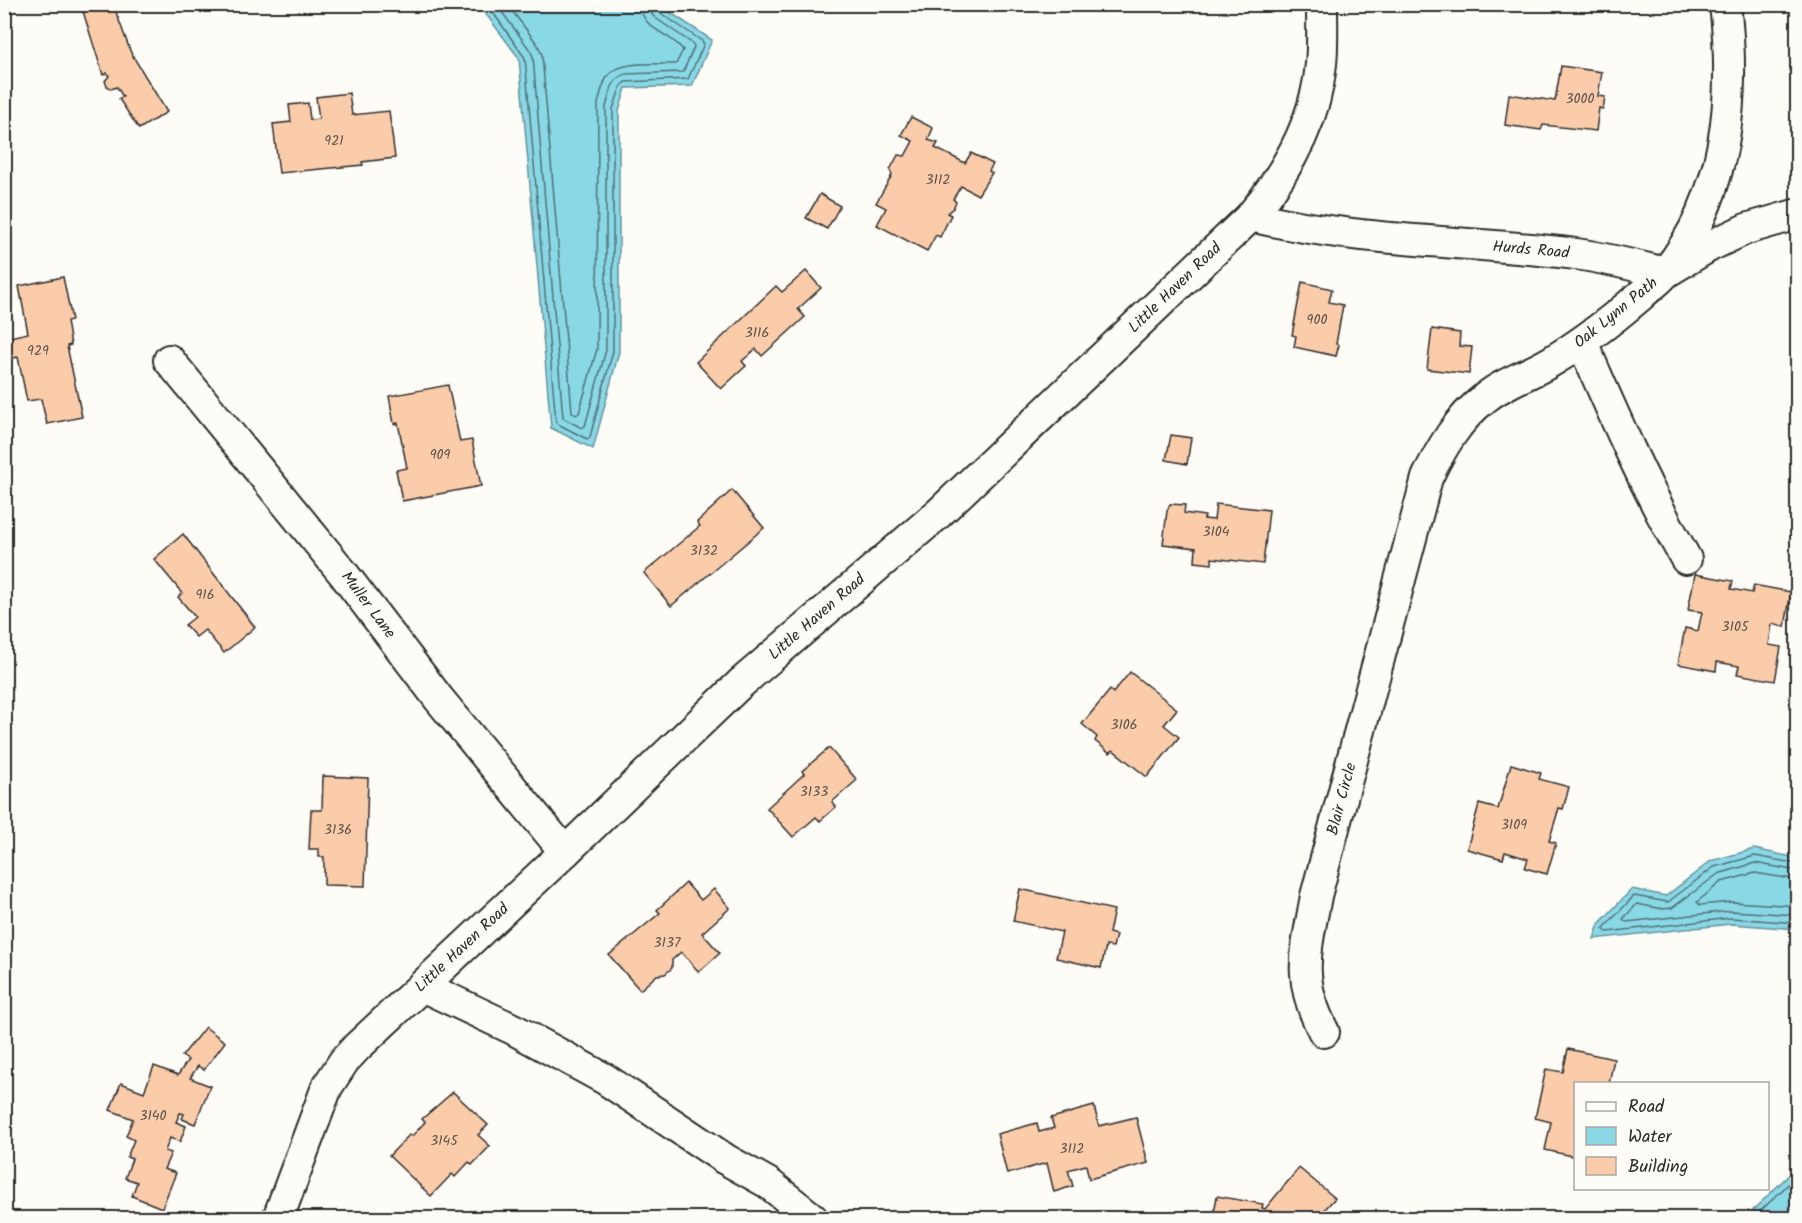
<svg xmlns="http://www.w3.org/2000/svg" width="1802" height="1223" viewBox="0 0 1802 1223" font-family="Kalam,sans-serif">
	<style>
		.water { fill: #89d8e6; stroke: #63939b; stroke-width: 1.5 }
		.lines { fill: none; stroke-linecap: round; stroke-linejoin: round }
		.shore { stroke: #517076; stroke-width: 1.5 }
		.building { fill: #fbccaa; stroke: #2b2b2b; stroke-width: 1.5 }
		.minor-casing { stroke: #2b2b2b; stroke-width: 34 }
		.minor { stroke: #fdfcf7; stroke-width: 30 }
		.labels { text-anchor: middle; dominant-baseline: central; stroke-width: 4.5; stroke-linejoin: round; paint-order: stroke }
		.number-label { font-size: 14px; fill: #5f534b }
		.street-label { font-size: 16px; fill: #2b2b2b; stroke: #fdfcf7 }
	</style>
	<rect width="100%" height="100%" fill="#fdfcf7"/>
	<filter id="ink" filterUnits="userSpaceOnUse"><feTurbulence type="fractalNoise" baseFrequency=".0167" numOctaves="2"/><feDisplacementMap in="SourceGraphic" scale="12" xChannelSelector="R" yChannelSelector="G"/><feConvolveMatrix kernelMatrix="1 2 1 2 8 2 1 2 1" color-interpolation-filters="sRGB"/></filter>
	<g filter="url(#ink)">
		<!-- water -->
		<g class="water">
			<path d="M479 5H659L712 40 692 86 626 88 619 111V352L593 449 551 428 519 58Z"/>
			<path d="M1754 849 1797 858V929L1731 924 1594 939 1599 924 1632 889 1666 896 1711 861Z"/>
			<path d="M1797 1167V1218H1745Z"/>
		</g>
		<g class="lines">
			<!-- shore -->
			<g class="shore">
				<path d="M487 4 525 58 556 423 587 439 590 437 613 351V109L621 86 625 82 688 79 704 44 702 41 659 12 657 4"/>
				<path d="M496 4 530 50 533 57 563 418 582 428 585 426 606 350V107C610 94 611 78 626 74L683 72 694 47 693 44 654 17 650 11 649 4"/>
				<path d="M507 4 538 45 542 55 572 412 576 415 579 413 597 349 598 104C600 96 602 85 607 77 618 59 658 65 676 64L683 50C671 33 641 30 640 4"/>
				<path d="M1798 864 1755 856 1714 867 1668 902 1634 896 1603 929 1607 932 1731 918 1798 923"/>
				<path d="M1798 871 1755 863 1718 874 1672 908 1663 909 1637 904 1623 919 1626 922 1731 911 1798 915"/>
				<path d="M1798 880 1755 873 1721 882 1697 902 1700 905 1732 902 1798 906"/>
				<path d="M1753 1218 1798 1175"/>
			</g>
		</g>
		<!-- building -->
		<g class="building">
			<path d="M113 4 131 53 167 112 139 129 119 99 123 97 117 87 111 89 107 86 105 81 109 76 107 73 103 75 81 5Z"/>
			<path d="M1561 66 1602 72 1598 96 1605 97 1603 109 1599 108 1596 131 1543 125 1541 130 1505 125 1509 94 1555 101Z"/>
			<path d="M349 93 352 115 389 111 395 158 362 162 363 165 279 173 273 124 291 122 289 105 308 103 310 120 319 119 316 97Z"/>
			<path d="M911 117 933 128 928 140 938 143 935 148 965 163 971 153 993 164 989 171 992 173 978 195 961 186 953 199 956 202 953 208 947 213 951 215 940 237 936 235 927 251 877 225 886 208 876 203 892 175 890 170 898 155 905 156 913 141 901 135Z"/>
			<path d="M820 194 840 206 827 229 806 218Z"/>
			<path d="M806 271 821 288 798 309 805 317 762 356 756 349 742 361 746 366 721 389 696 362 776 286 782 292Z"/>
			<path d="M63 277 72 320 67 321 71 345 67 346 82 417 47 424 41 399 27 401 18 357 9 359 5 338 28 333 19 286Z"/>
			<path d="M1302 282 1332 289 1329 302 1343 305 1336 344 1339 345 1336 356 1294 347 1296 336 1292 335Z"/>
			<path d="M1432 329 1460 333 1459 346 1472 347 1469 374 1427 369Z"/>
			<path d="M448 385 460 442 472 440 481 486 402 501 396 470 407 468 398 423 394 424 389 396Z"/>
			<path d="M1171 435 1191 438 1187 464 1166 460Z"/>
			<path d="M732 490 764 528 671 606 644 573 700 526 697 522Z"/>
			<path d="M1170 504 1185 505 1184 513 1205 516 1204 519 1214 520 1216 504 1269 510 1263 564 1212 558V564L1195 562 1196 548 1163 544 1167 511Z"/>
			<path d="M183 534 255 627 224 653 205 630 196 637 185 625 195 617 178 597 182 593 154 559Z"/>
			<path d="M1695 574 1733 581 1731 589 1752 593 1754 585 1791 592 1785 627 1772 624 1769 645 1781 647 1775 681 1737 674 1739 666 1717 662 1716 671 1678 664 1685 628 1698 631 1702 612 1688 610Z"/>
			<path d="M1130 672 1177 709 1164 725 1179 737 1147 777 1113 750 1110 753 1095 741 1097 737 1082 724 1110 690 1113 693Z"/>
			<path d="M829 748 857 780 832 802 836 807 820 821 816 817 793 837 767 808 804 774 802 771Z"/>
			<path d="M1511 764 1541 773 1539 779 1569 787 1563 809 1559 808 1549 841 1556 843 1547 874 1525 868 1528 859 1505 852 1503 859 1467 849 1479 804 1498 809Z"/>
			<path d="M323 776 368 778 365 886 324 885V857H319V849H309L311 810H322Z"/>
			<path d="M686 883 701 900 714 889 730 908 702 933 720 953 699 972 681 952 672 960V968L665 974 657 975 640 990 609 955 660 913 657 910Z"/>
			<path d="M1020 889 1114 910 1109 933 1116 935 1113 947 1106 946 1101 968 1056 958 1062 932 1013 921Z"/>
			<path d="M205 1027 225 1042 204 1070 198 1066 190 1078 210 1086 195 1124 182 1119 184 1114 180 1113 176 1122 186 1126 180 1142 170 1138 165 1151 171 1153 164 1169 176 1173 162 1208 132 1196 137 1182 125 1178 132 1159 127 1157 134 1140 126 1136 133 1119 110 1110 121 1083 144 1092 154 1066 178 1075 188 1060 182 1056Z"/>
			<path d="M1568 1049 1614 1059 1609 1084H1576V1157L1545 1150 1551 1122 1535 1118 1546 1069 1563 1072Z"/>
			<path d="M453 1092 488 1125 478 1135 490 1146 472 1165 469 1162 455 1177 452 1174 431 1196 389 1156 410 1134 412 1136 425 1122 422 1119Z"/>
			<path d="M1094 1106 1099 1126 1136 1117 1148 1163 1089 1179 1086 1165 1068 1170 1073 1186 1054 1192 1047 1163 1007 1174 997 1134 1037 1123 1039 1132 1054 1128 1051 1118Z"/>
			<path d="M1299 1168 1335 1198 1317 1218H1213L1217 1196 1263 1204 1262 1208 1265 1209Z"/>
		</g>
		<g class="lines">
			<!-- minor casing -->
			<g class="minor-casing">
				<g id="minor">
					<path d="M1251 216C1357 243 1468 240 1576 254 1606 258 1636 266 1665 273L1710 246 1746 229 1798 214"/>
					<path d="M1582 342C1614 416 1646 489 1686 559"/>
					<path d="M169 360 343 573 439 699 565 852"/>
					<path d="M422 986 515 1030 605 1079 725 1159 768 1183 812 1218"/>
					<path d="M1324 1032C1296 979 1306 952 1316 896L1427 478C1441 448 1458 419 1485 398 1504 382 1531 374 1552 361 1584 342 1612 320 1640 296 1648 288 1659 281 1666 272 1728 194 1736 99 1725 4"/>
					<path d="M278 1218 327 1087 344 1061 357 1047 565 852 740 684 938 514 1251 216C1286 173 1316 121 1321 64 1323 45 1322 24 1322 4"/>
				</g>
			</g>
			<!-- minor -->
			<use href="#minor" class="minor"/>
		</g>
	</g>
	<g class="labels">
		<!-- number labels -->
		<g class="number-label">
			<text x="1580" y="99">3000</text>
			<text x="334" y="141">921</text>
			<text x="938" y="180">3112</text>
			<text x="1317" y="320">900</text>
			<text x="757" y="333">3116</text>
			<text x="38" y="351">929</text>
			<text x="440" y="455">909</text>
			<text x="1216" y="532">3104</text>
			<text x="704" y="551">3132</text>
			<text x="205" y="595">916</text>
			<text x="1735" y="627">3105</text>
			<text x="1124" y="725">3106</text>
			<text x="814" y="792">3133</text>
			<text x="1514" y="825">3109</text>
			<text x="338" y="830">3136</text>
			<text x="667" y="943">3137</text>
			<text x="153" y="1116">3140</text>
			<text x="444" y="1141">3145</text>
			<text x="1072" y="1149">3112</text>
		</g>
		<!-- street labels -->
		<g class="street-label">
			<text transform="translate(1531 250) rotate(5)">Hurds Road</text>
			<text transform="translate(1175 288) rotate(-44)">Little Haven Road</text>
			<text transform="translate(1616 313) rotate(-39)">Oak Lynn Path</text>
			<text transform="translate(368 605) rotate(53)">Muller Lane</text>
			<text transform="translate(817 617) rotate(-41)">Little Haven Road</text>
			<text transform="translate(1342 799) rotate(-75)">Blair Circle</text>
			<text transform="translate(462 948) rotate(-43)">Little Haven Road</text>
		</g>
	</g>
	<!-- margin -->
	<rect width="1802" height="1223" fill="none" stroke="#fdfcf7" stroke-width="24"/>
	<rect x="12" y="12" width="1778" height="1199" fill="none" stroke="#2b2b2b" stroke-width="2" filter="url(#ink)"/>
	<!-- legend -->
	<rect x="1574" y="1082" width="195" height="108" fill="#fdfcf7" stroke="#a9a8a5" stroke-width="1.5"/>
	<rect x="1586" y="1102" width="30" height="9" fill="#fdfcf7" stroke="#a9a8a5" stroke-width="1.5"/>
	<text x="1628" y="1112" font-size="18" fill="#2b2b2b">Road</text>
	<rect x="1586" y="1127" width="30" height="18" fill="#89d8e6" stroke="#a9a8a5" stroke-width="1.5"/>
	<text x="1628" y="1142" font-size="18" fill="#2b2b2b">Water</text>
	<rect x="1586" y="1157" width="30" height="18" fill="#fbccaa" stroke="#a9a8a5" stroke-width="1.5"/>
	<text x="1628" y="1172" font-size="18" fill="#2b2b2b">Building</text>
</svg>
